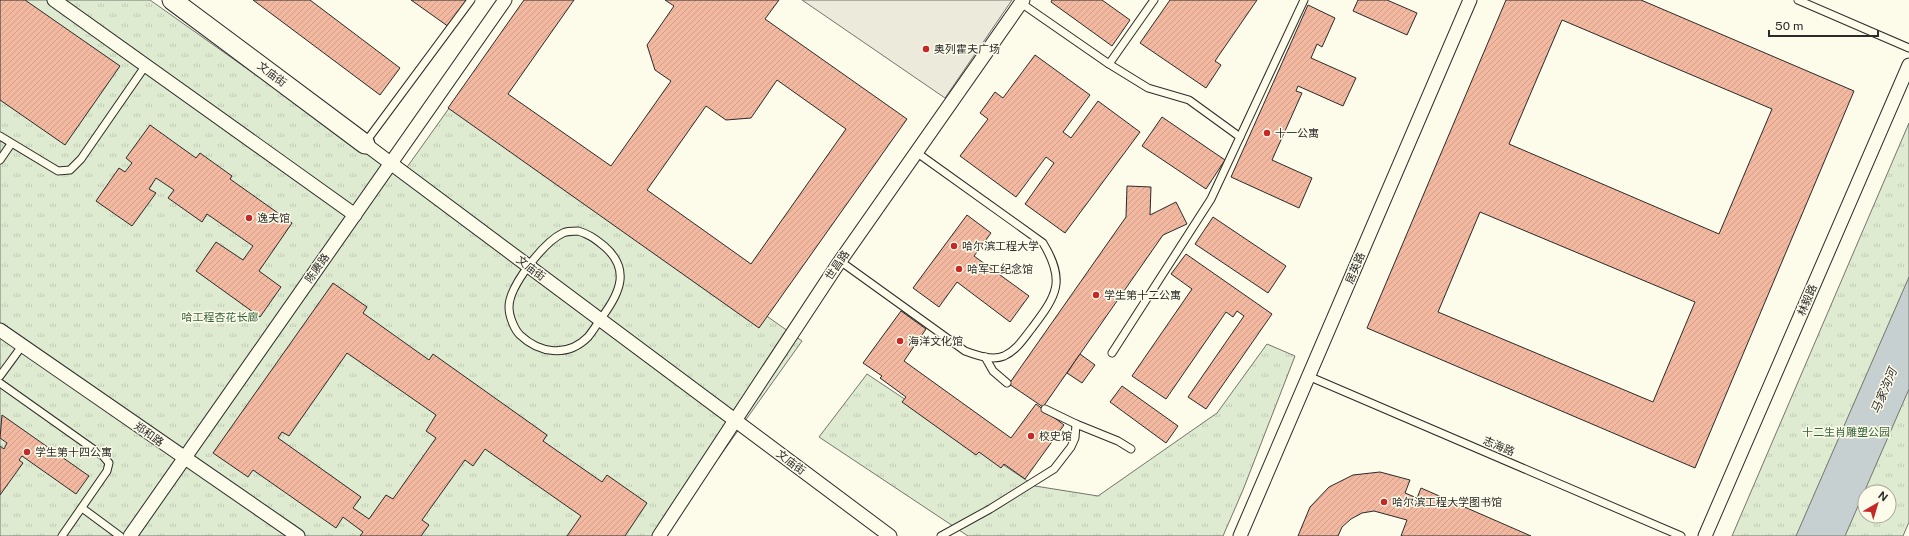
<svg xmlns="http://www.w3.org/2000/svg" width="1909" height="536" viewBox="0 0 1909 536" font-family="'Public Sans','Noto Sans SC',sans-serif">
	<style>
		.park { fill: url(#park-tufts); stroke: #74746e; fill-rule: evenodd }
		.parking { fill: #eceadb; stroke: #74746e }
		.water { fill: #c7d0d0; stroke: #74746e }
		.building { fill: url(#building-hatch); stroke: #2b2b2b; fill-rule: evenodd }
		.lines { fill: none; stroke-linecap: round; stroke-linejoin: round }
		.lane-casing { stroke: #2b2b2b; stroke-width: 9 }
		.street-casing { stroke: #2b2b2b; stroke-width: 15 }
		.secondary-casing { stroke: #2b2b2b; stroke-width: 21 }
		.lane { stroke: #fdfbea; stroke-width: 7 }
		.street { stroke: #fdfbea; stroke-width: 13 }
		.secondary { stroke: #fdfbea; stroke-width: 19 }
		.poi-dot { fill: #c62828; stroke: #fdfbea; stroke-width: 1.5 }
		.labels { text-anchor: middle; dominant-baseline: central; stroke-width: 3; stroke-linejoin: round; paint-order: stroke }
		.poi-label { font-size: 11px; fill: #2b2b2b; stroke: #fdfbea; text-anchor: start }
		.street-label { font-size: 11px; fill: #2b2b2b; stroke: #fdfbea }
		.park-label { font-size: 11px; fill: #34623c; stroke: #fdfbea }
		.water-label { font-size: 12px; font-style: italic; fill: #2b2b2b; stroke: #fdfbea }
	</style>
	<defs>
		<pattern id="park-tufts" width="24" height="20" patternUnits="userSpaceOnUse"><rect width="24" height="20" fill="#deebd1"/><path d="M3 7l-1-3M5 7V3M7 7l1-3M15 17l-1-3M17 17v-4M19 17l1-3" fill="none" stroke="#bfcab4"/></pattern>
		<pattern id="building-hatch" width="6" height="6" patternUnits="userSpaceOnUse"><rect width="6" height="6" fill="#f2b8a0"/><path d="M-1 1l2-2M0 6l6-6M5 7l2-2" fill="none" stroke="#d09e8a"/></pattern>
	</defs>
	<rect width="100%" height="100%" fill="#fdfbea"/>
	<!-- park -->
	<g class="park">
		<path d="M0 0H150L400 177 457 97 802 341 663 536H0Z"/>
		<path d="M1909 123V522L1903 536H1732ZM1865 492H1889V516H1865Z"/>
		<path d="M1267 344 1295 356 1243 490 1223 536H968L819 437 867 374 1035 486 1098 496 1217 413Z"/>
	</g>
	<!-- parking -->
	<path class="parking" d="M802 0H1012L945 98Z"/>
	<!-- water -->
	<path class="water" d="M1909 277V389L1845 536H1796Z"/>
	<!-- building -->
	<g class="building">
		<path d="M0 0H25L120 66 65 145 0 100Z"/>
		<path d="M253 0H310L400 68 380 95Z"/>
		<path d="M411 0H467L449 27Z"/>
		<path d="M524 0H574L508 94 611 166 671 81 655 70 647 45 674 6 665 0H779L765 19 907 119 759 328 448 108ZM777 80 846 129 751 264 647 190 706 106 726 120 751 118Z"/>
		<path d="M1052 0H1102L1130 20 1112 46 1051 2Z"/>
		<path d="M1170 0H1257L1215 61 1221 65 1206 88 1140 43Z"/>
		<path d="M1358 0H1387L1417 13 1407 35 1353 11Z"/>
		<path d="M1506 0H1641L1854 91 1695 468 1367 328ZM1562 20 1772 109 1719 234 1509 144ZM1480 212 1695 302 1653 402 1438 312Z"/>
		<path d="M1308 5 1335 18 1322 47 1317 44 1311 58 1356 78 1343 106 1298 86 1296 91 1302 93 1272 160 1312 178 1299 208 1231 177Z"/>
		<path d="M1035 55 1090 95 1063 132 1071 138 1098 101 1140 132 1065 233 1025 204 1054 163 1046 157 1016 197 960 156 988 119 980 113 995 92 1003 98Z"/>
		<path d="M1162 117 1225 160 1206 189 1142 146Z"/>
		<path d="M150 125 196 158 200 153 232 176 230 179 292 223 259 271 281 287 260 317 196 271 216 242 243 260 253 246 207 214 202 222 168 198 174 190 156 178 149 189 156 193 132 226 96 201 119 168 125 172 132 163 126 158Z"/>
		<path d="M1127 186 1151 187 1150 215 1176 202 1187 224 1163 235 1043 407 1009 384 1126 217Z"/>
		<path d="M967 215 991 233 974 256 1029 296 1010 322 957 282 939 307 913 288Z"/>
		<path d="M1213 217 1286 266 1268 293 1195 244Z"/>
		<path d="M1186 254 1272 314 1206 409 1188 397 1244 316 1237 311 1233 317 1226 312 1166 399 1132 376 1192 289 1171 274Z"/>
		<path d="M333 283 367 307 363 313 429 360 433 354 547 435 543 441 602 482 607 475 647 503 625 536H567L581 516 485 449 473 466 465 460 422 520 429 525 421 536H360L363 532 343 517 336 528 253 470 248 477 213 453ZM347 353 436 415 426 431 436 438 393 499 386 495 369 519 353 508 361 497 278 438 282 432 289 436Z"/>
		<path d="M901 311 926 329 904 361 1011 438 1036 404 1064 425 1025 479 1004 464 1001 468 979 452 976 455 902 402 906 397 880 378 882 376 863 363Z"/>
		<path d="M1080 354 1095 365 1082 383 1067 373Z"/>
		<path d="M1122 386 1178 426 1166 443 1110 402Z"/>
		<path d="M2 415 89 476 76 494 22 456 19 460 23 463 0 495V446L4 449 7 443 0 438Z"/>
		<path d="M1380 472 1410 480 1405 493 1417 498 1421 488 1531 536H1401L1407 520 1374 511 1362 513 1351 519 1342 527 1338 536H1298L1310 507 1329 487 1353 475Z"/>
	</g>
	<g class="lines">
		<!-- lane casing -->
		<g class="lane-casing">
			<g id="lane">
				<path d="M1798 0 1909 48"/>
				<path d="M1021 3 1109 64 1148 88 1189 100 1240 137"/>
				<path d="M1109 64 1154 0"/>
				<path d="M0 136 58 171 70 170 81 159 146 65"/>
				<path d="M365 143 471 0"/>
				<path d="M0 160 11 144"/>
				<path d="M578 231C589 234 595 239 604 246 631 269 620 293 602 317 597 324 593 331 588 337 567 358 539 353 520 335 514 329 509 316 509 307 509 286 544 242 563 233 567 231 573 231 578 231Z"/>
				<path d="M840 261 965 351C976 355 992 361 1004 356 1017 350 1024 338 1032 328 1057 295 1066 281 1043 243L916 152"/>
				<path d="M1112 353 1211 199 1304 0"/>
				<path d="M985 357 993 371 1007 383"/>
				<path d="M0 376 22 346"/>
				<path d="M1308 376 1681 536"/>
				<path d="M0 383 103 456 109 463 107 471 62 536"/>
				<path d="M1045 409 1076 424 1118 441 1131 449"/>
				<path d="M82 508 120 536"/>
				<path d="M941 536 990 509 1054 469 1071 447 1075 438 1076 424"/>
			</g>
		</g>
		<!-- street casing -->
		<g class="street-casing">
			<g id="street">
				<path d="M54 0 355 215"/>
				<path d="M365 144 890 536"/>
				<path d="M0 330 298 536"/>
				<path d="M130 536 505 0"/>
				<path d="M659 536 836 267 1023 0"/>
				<path d="M1240 536 1470 0"/>
				<path d="M1705 536 1909 65"/>
			</g>
		</g>
		<!-- secondary casing -->
		<g class="secondary-casing">
			<path id="secondary" d="M172 0 365 144"/>
		</g>
		<!-- lane -->
		<use href="#lane" class="lane"/>
		<!-- street -->
		<use href="#street" class="street"/>
		<!-- secondary -->
		<use href="#secondary" class="secondary"/>
	</g>
	<!-- markers -->
	<g class="poi-dot">
		<circle cx="926" cy="49" r="4"/>
		<circle cx="1267" cy="133" r="4"/>
		<circle cx="249" cy="218" r="4"/>
		<circle cx="954" cy="246" r="4"/>
		<circle cx="959" cy="269" r="4"/>
		<circle cx="1096" cy="295" r="4"/>
		<circle cx="900" cy="341" r="4"/>
		<circle cx="1031" cy="436" r="4"/>
		<circle cx="27" cy="452" r="4"/>
		<circle cx="1384" cy="502" r="4"/>
	</g>
	<g class="labels">
		<!-- poi labels -->
		<g class="poi-label">
			<text x="934" y="49">奥列霍夫广场</text>
			<text x="1275" y="133">十一公寓</text>
			<text x="257" y="218">逸夫馆</text>
			<text x="962" y="246">哈尔滨工程大学</text>
			<text x="967" y="269">哈军工纪念馆</text>
			<text x="1104" y="295">学生第十二公寓</text>
			<text x="908" y="341">海洋文化馆</text>
			<text x="1039" y="436">校史馆</text>
			<text x="35" y="452">学生第十四公寓</text>
			<text x="1392" y="502">哈尔滨工程大学图书馆</text>
		</g>
		<!-- street labels -->
		<g class="street-label">
			<text transform="translate(272 74) rotate(37)">文庙街</text>
			<text transform="translate(837 265) rotate(-56)">世昌路</text>
			<text transform="translate(317 268) rotate(-55)">陈赓路</text>
			<text transform="translate(531 268) rotate(37)">文庙街</text>
			<text transform="translate(1355 268) rotate(-67)">居英路</text>
			<text transform="translate(1807 300) rotate(-67)">林毅路</text>
			<text transform="translate(149 434) rotate(35)">郑和路</text>
			<text transform="translate(1499 446) rotate(23)">志海路</text>
			<text transform="translate(791 462) rotate(37)">文庙街</text>
		</g>
		<!-- park labels -->
		<g class="park-label">
			<text x="220" y="317">哈工程杏花长廊</text>
			<text x="1846" y="432">十二生肖雕塑公园</text>
		</g>
		<!-- water labels -->
		<g class="water-label">
			<text transform="translate(1884 391) rotate(-67)">马家沟河</text>
		</g>
	</g>
	<!-- north arrow -->
	<g transform="translate(1877 504) rotate(38)"><circle r="19" fill="#fdfbea" stroke="#a9a89e"/>
	<path d="M0-3L7 15L0 10L-7 15Z" fill="#c62828"/>
	<text y="-6" font-size="11" font-weight="bold" text-anchor="middle" fill="#2b2b2b">N</text>
	</g>
	<!-- scale -->
	<path d="M1769 30v6h109v-6" fill="none" stroke="#2b2b2b" stroke-width="2"/>
	<text x="1775" y="30" font-size="12" fill="#2b2b2b" stroke="#fdfbea" stroke-width="3" paint-order="stroke">50 m</text>
</svg>
